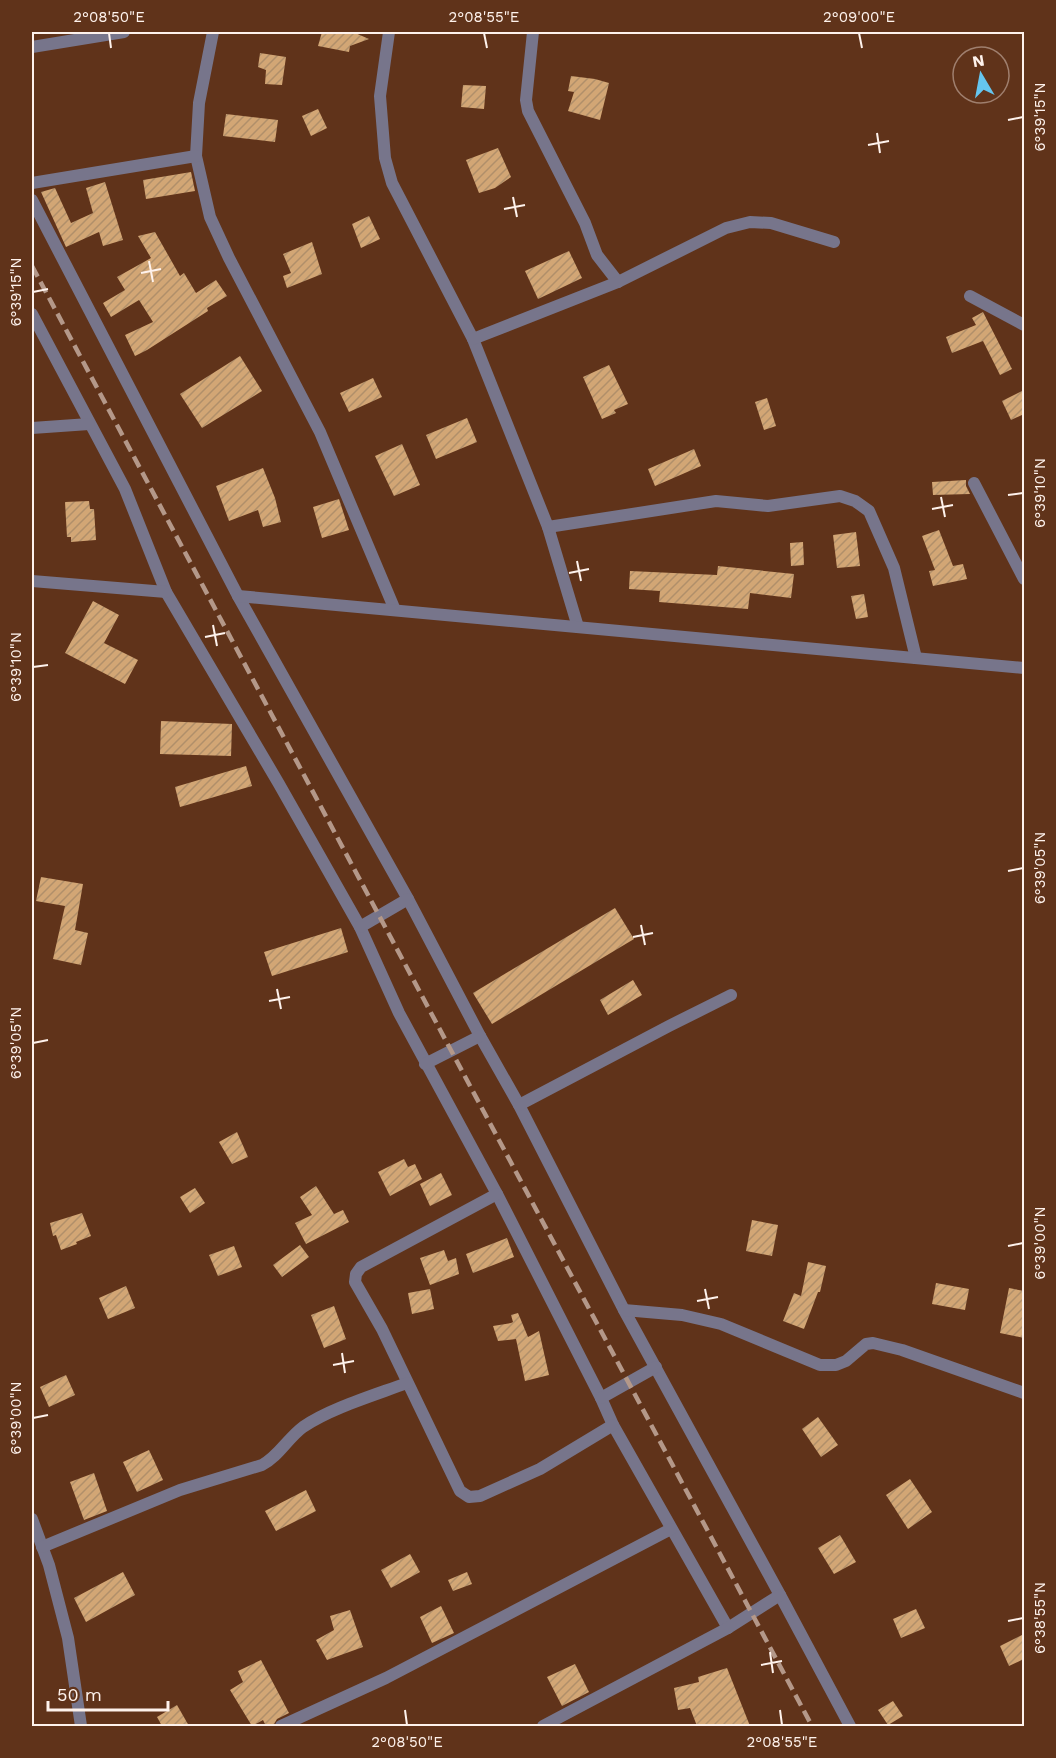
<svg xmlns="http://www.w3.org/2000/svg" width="1056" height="1758" viewBox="0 0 1056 1758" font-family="'Work Sans',sans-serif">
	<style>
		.building { fill: url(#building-hatch) }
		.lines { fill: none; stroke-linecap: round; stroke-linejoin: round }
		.street { stroke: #77758b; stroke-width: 12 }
		.rail { stroke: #b49889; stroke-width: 4.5; stroke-dasharray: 12 6; stroke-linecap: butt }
		.ticks { fill: none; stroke: #fef2ec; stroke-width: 2 }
		.neatline { fill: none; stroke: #fef2ec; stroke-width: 2 }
		.ticks-label { font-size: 15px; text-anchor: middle; fill: #fef2ec }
	</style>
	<defs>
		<pattern id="building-hatch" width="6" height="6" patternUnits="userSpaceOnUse" patternTransform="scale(1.5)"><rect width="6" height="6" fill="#d2a675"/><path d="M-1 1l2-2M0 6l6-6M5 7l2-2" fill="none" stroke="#b08f6a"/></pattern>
	</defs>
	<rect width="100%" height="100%" fill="#60331a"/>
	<!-- building -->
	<g class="building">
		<path d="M322 32H353L369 39 350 46 349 52 318 46Z"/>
		<path d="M260 53 286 57 282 85 265 84 266 70 258 67Z"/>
		<path d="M571 76 595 79 609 83 600 120 568 111 574 92 568 91Z"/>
		<path d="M463 85 486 86 484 109 461 107Z"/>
		<path d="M318 109 327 128 311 136 302 116Z"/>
		<path d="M226 114 278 120 275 142 223 136Z"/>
		<path d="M498 148 511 177 495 188 479 193 466 160Z"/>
		<path d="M191 172 195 191 146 199 143 180Z"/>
		<path d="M105 182 123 240 103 246 99 232 66 247 41 192 55 188 71 223 93 213 86 188Z"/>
		<path d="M369 216 380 239 361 248 352 224Z"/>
		<path d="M155 232 180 276 184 273 196 293 216 280 227 296 207 308 208 311 147 350 135 356 125 335 153 322 139 300 111 317 103 303 125 290 117 277 151 258 138 236Z"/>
		<path d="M312 242 322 274 287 288 283 276 291 273 283 254Z"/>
		<path d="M569 251 582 278 538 299 525 271Z"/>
		<path d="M983 312 1012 369 1000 375 983 341 952 353 946 337 976 325 972 318Z"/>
		<path d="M240 356 262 391 202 428 180 394Z"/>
		<path d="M609 365 628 404 614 410 616 413 602 419 583 377Z"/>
		<path d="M373 378 382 397 349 412 340 393Z"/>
		<path d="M1024 390V414L1011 420 1002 401Z"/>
		<path d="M767 398 776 426 764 430 755 402Z"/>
		<path d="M467 418 477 442 436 459 426 435Z"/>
		<path d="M402 444 420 485 394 496 375 456Z"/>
		<path d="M694 449 701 466 655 486 648 469Z"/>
		<path d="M263 468 275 498 281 522 263 527 258 510 229 521 216 486Z"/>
		<path d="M966 480V486L970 494 933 495 932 482Z"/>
		<path d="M339 499 349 530 322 538 313 507Z"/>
		<path d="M89 501 90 509H94L96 540 71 542V537H67L65 502Z"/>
		<path d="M939 530 953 566 963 564 967 579 933 586 929 571 935 570 922 536Z"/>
		<path d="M856 532 860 566 837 568 833 535Z"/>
		<path d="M803 542 804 565 791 566 790 543Z"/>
		<path d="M718 566 794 574 791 598 750 593 748 609 659 602 660 591 629 589 630 571 717 575Z"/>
		<path d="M864 594 868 617 856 619 851 596Z"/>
		<path d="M93 601 119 615 104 643 138 660 125 684 65 653Z"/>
		<path d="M161 721 232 724 231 756 160 754Z"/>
		<path d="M246 766 252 786 180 807 175 787Z"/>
		<path d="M41 877 83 884 75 930 88 933 81 965 53 959 65 906 36 901Z"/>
		<path d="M615 908 634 939 492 1024 473 993Z"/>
		<path d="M341 928 348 952 272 976 264 952Z"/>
		<path d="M633 980 642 995 608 1015 600 1000Z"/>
		<path d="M237 1132 248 1157 232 1164 219 1142Z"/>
		<path d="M404 1159 408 1167 415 1164 422 1179 390 1196 378 1172Z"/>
		<path d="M441 1173 452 1195 430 1206 420 1184Z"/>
		<path d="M316 1186 334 1214 343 1210 349 1222 306 1244 295 1223 312 1215 300 1197Z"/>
		<path d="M195 1188 205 1203 190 1213 180 1197Z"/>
		<path d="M82 1213 91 1236 76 1242 77 1244 61 1250 56 1235 53 1236 50 1223Z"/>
		<path d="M752 1220 778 1225 772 1256 746 1251Z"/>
		<path d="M507 1238 514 1257 473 1273 466 1254Z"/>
		<path d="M300 1245 309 1257 282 1277 273 1265Z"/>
		<path d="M234 1246 242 1267 218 1276 209 1255Z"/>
		<path d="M444 1250 448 1261 456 1258 459 1274 430 1285 420 1258Z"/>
		<path d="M808 1262 826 1266 820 1292H818L804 1329 783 1321 794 1293 801 1296Z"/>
		<path d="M936 1283 969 1289 965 1310 932 1304Z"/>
		<path d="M126 1286 135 1308 108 1319 99 1298Z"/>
		<path d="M1009 1288 1024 1291V1338L1000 1333Z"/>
		<path d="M430 1289 434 1309 412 1314 408 1293Z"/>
		<path d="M334 1306 346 1339 324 1348 311 1315Z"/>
		<path d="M518 1313 528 1337 539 1331 549 1375 525 1381 516 1339 498 1341 493 1326 511 1323 513 1322 511 1315Z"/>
		<path d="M66 1375 75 1395 49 1407 40 1387Z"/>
		<path d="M818 1417 838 1445 821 1457 802 1429Z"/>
		<path d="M149 1450 163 1480 137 1492 123 1462Z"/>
		<path d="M94 1473 107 1511 84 1520 70 1482Z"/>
		<path d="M910 1479 932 1512 908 1529 886 1495Z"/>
		<path d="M306 1490 316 1511 276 1531 265 1511Z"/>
		<path d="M840 1535 856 1562 834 1574 818 1548Z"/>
		<path d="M410 1554 420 1572 391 1588 381 1570Z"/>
		<path d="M123 1572 135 1595 86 1622 74 1598Z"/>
		<path d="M467 1572 472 1584 453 1591 448 1580Z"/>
		<path d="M441 1606 454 1633 432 1643 420 1617Z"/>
		<path d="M916 1609 925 1628 901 1638 893 1619Z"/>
		<path d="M350 1610 363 1647 327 1660 316 1640 334 1630 330 1616Z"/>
		<path d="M1024 1634V1659L1009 1666 1000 1646Z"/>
		<path d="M261 1660 289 1713 277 1719 273 1726H266L263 1720 252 1726 230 1690 243 1682 238 1671Z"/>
		<path d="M575 1664 589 1692 562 1706 547 1677Z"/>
		<path d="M727 1668 750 1726H697L690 1708 678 1710 674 1688 699 1682 698 1677Z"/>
		<path d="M893 1701 903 1716 888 1725 878 1710Z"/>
		<path d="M177 1705 189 1726H162L157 1717Z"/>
	</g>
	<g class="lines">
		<!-- street -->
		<g class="street">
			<path d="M213 32 199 103 196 156 210 217 229 258 320 432 395 610"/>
			<path d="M389 32 380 96 385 158 392 183 473 339 548 527 578 627"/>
			<path d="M533 32 526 100 528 111 585 223 597 255 618 282"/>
			<path d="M32 47 124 32"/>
			<path d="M32 183 196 156"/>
			<path d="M32 200 238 596 408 899 480 1036 519 1105 624 1310 780 1595 850 1726"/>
			<path d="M970 296 1024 325"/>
			<path d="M32 314 125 489 166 592 279 784 360 927 399 1013 497 1194 601 1398 613 1425 728 1628"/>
			<path d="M473 339 618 282 726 228 750 222 771 223 834 242"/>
			<path d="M32 428 89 424"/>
			<path d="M974 483 1024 579"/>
			<path d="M548 527 716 501 768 506 840 496 855 501 869 511 894 568 916 658"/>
			<path d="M32 581 166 592"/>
			<path d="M238 596 1024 668"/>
			<path d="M360 927 408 899"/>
			<path d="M425 1064 480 1036"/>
			<path d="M519 1105 669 1026 731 995"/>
			<path d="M497 1194 361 1267 356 1274 355 1282 382 1329 460 1491 469 1497 480 1496 540 1469 613 1425"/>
			<path d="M624 1310 682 1315 721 1324 820 1365H836L846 1361 866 1344 873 1343 902 1350 1024 1393"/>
			<path d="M601 1398 656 1367"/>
			<path d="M32 1519 49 1565 68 1638 81 1726"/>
			<path d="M42 1547 180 1490 262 1465C278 1457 288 1438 303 1427 331 1408 375 1395 407 1383"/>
			<path d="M281 1726 386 1678 671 1529"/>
			<path d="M543 1726 728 1628 780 1595"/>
		</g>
		<!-- rail -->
		<path class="rail" d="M32 266 812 1726"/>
	</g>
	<!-- ticks -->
	<path class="ticks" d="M109 33 111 48M484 33 487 48M859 33 862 48M1008 120 1023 117M877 133 880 153M868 145 889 141M513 197 517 217M504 209 525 205M149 261 153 282M141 273 161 269M33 292 48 289M1008 495 1023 493M941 497 945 517M932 509 953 505M577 561 581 581M569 573 589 569M213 625 217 646M205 637 225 633M33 667 48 665M1008 871 1023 868M641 925 645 945M633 937 653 933M277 989 281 1009M269 1001 290 997M33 1043 48 1040M1008 1246 1023 1243M705 1289 709 1309M697 1301 718 1297M342 1353 345 1373M333 1365 354 1361M33 1418 48 1415M1008 1621 1023 1618M770 1652 773 1673M761 1665 782 1661M405 1710 407 1725M780 1710 782 1725"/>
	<!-- border -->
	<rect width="1056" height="1758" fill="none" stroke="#60331a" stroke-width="66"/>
	<!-- north arrow -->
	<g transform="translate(981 75) rotate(350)"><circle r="28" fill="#60331a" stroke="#9f7f6e" stroke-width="1.5"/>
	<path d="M0-4.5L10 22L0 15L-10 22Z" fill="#65c5ee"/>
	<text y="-9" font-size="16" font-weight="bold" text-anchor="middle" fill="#fef2ec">N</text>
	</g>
	<!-- scale -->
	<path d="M48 1701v9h120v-9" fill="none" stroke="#fef2ec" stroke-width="3"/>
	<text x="57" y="1701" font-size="18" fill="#fef2ec" stroke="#60331a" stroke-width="4.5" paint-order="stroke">50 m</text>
	<rect x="33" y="33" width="990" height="1692" class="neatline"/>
	<g class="ticks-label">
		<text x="109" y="22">2°08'50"E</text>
		<text x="484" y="22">2°08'55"E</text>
		<text x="859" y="22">2°09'00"E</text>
		<text transform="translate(1040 117) rotate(-90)" y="5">6°39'15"N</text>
		<text transform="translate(16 292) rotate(-90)" y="5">6°39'15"N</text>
		<text transform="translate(1040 493) rotate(-90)" y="5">6°39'10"N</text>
		<text transform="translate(16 667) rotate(-90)" y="5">6°39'10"N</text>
		<text transform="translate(1040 868) rotate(-90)" y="5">6°39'05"N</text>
		<text transform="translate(16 1043) rotate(-90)" y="5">6°39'05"N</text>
		<text transform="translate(1040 1243) rotate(-90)" y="5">6°39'00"N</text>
		<text transform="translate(16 1418) rotate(-90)" y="5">6°39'00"N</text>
		<text transform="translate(1040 1618) rotate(-90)" y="5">6°38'55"N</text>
		<text x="407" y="1747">2°08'50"E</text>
		<text x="782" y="1747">2°08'55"E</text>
	</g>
</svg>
